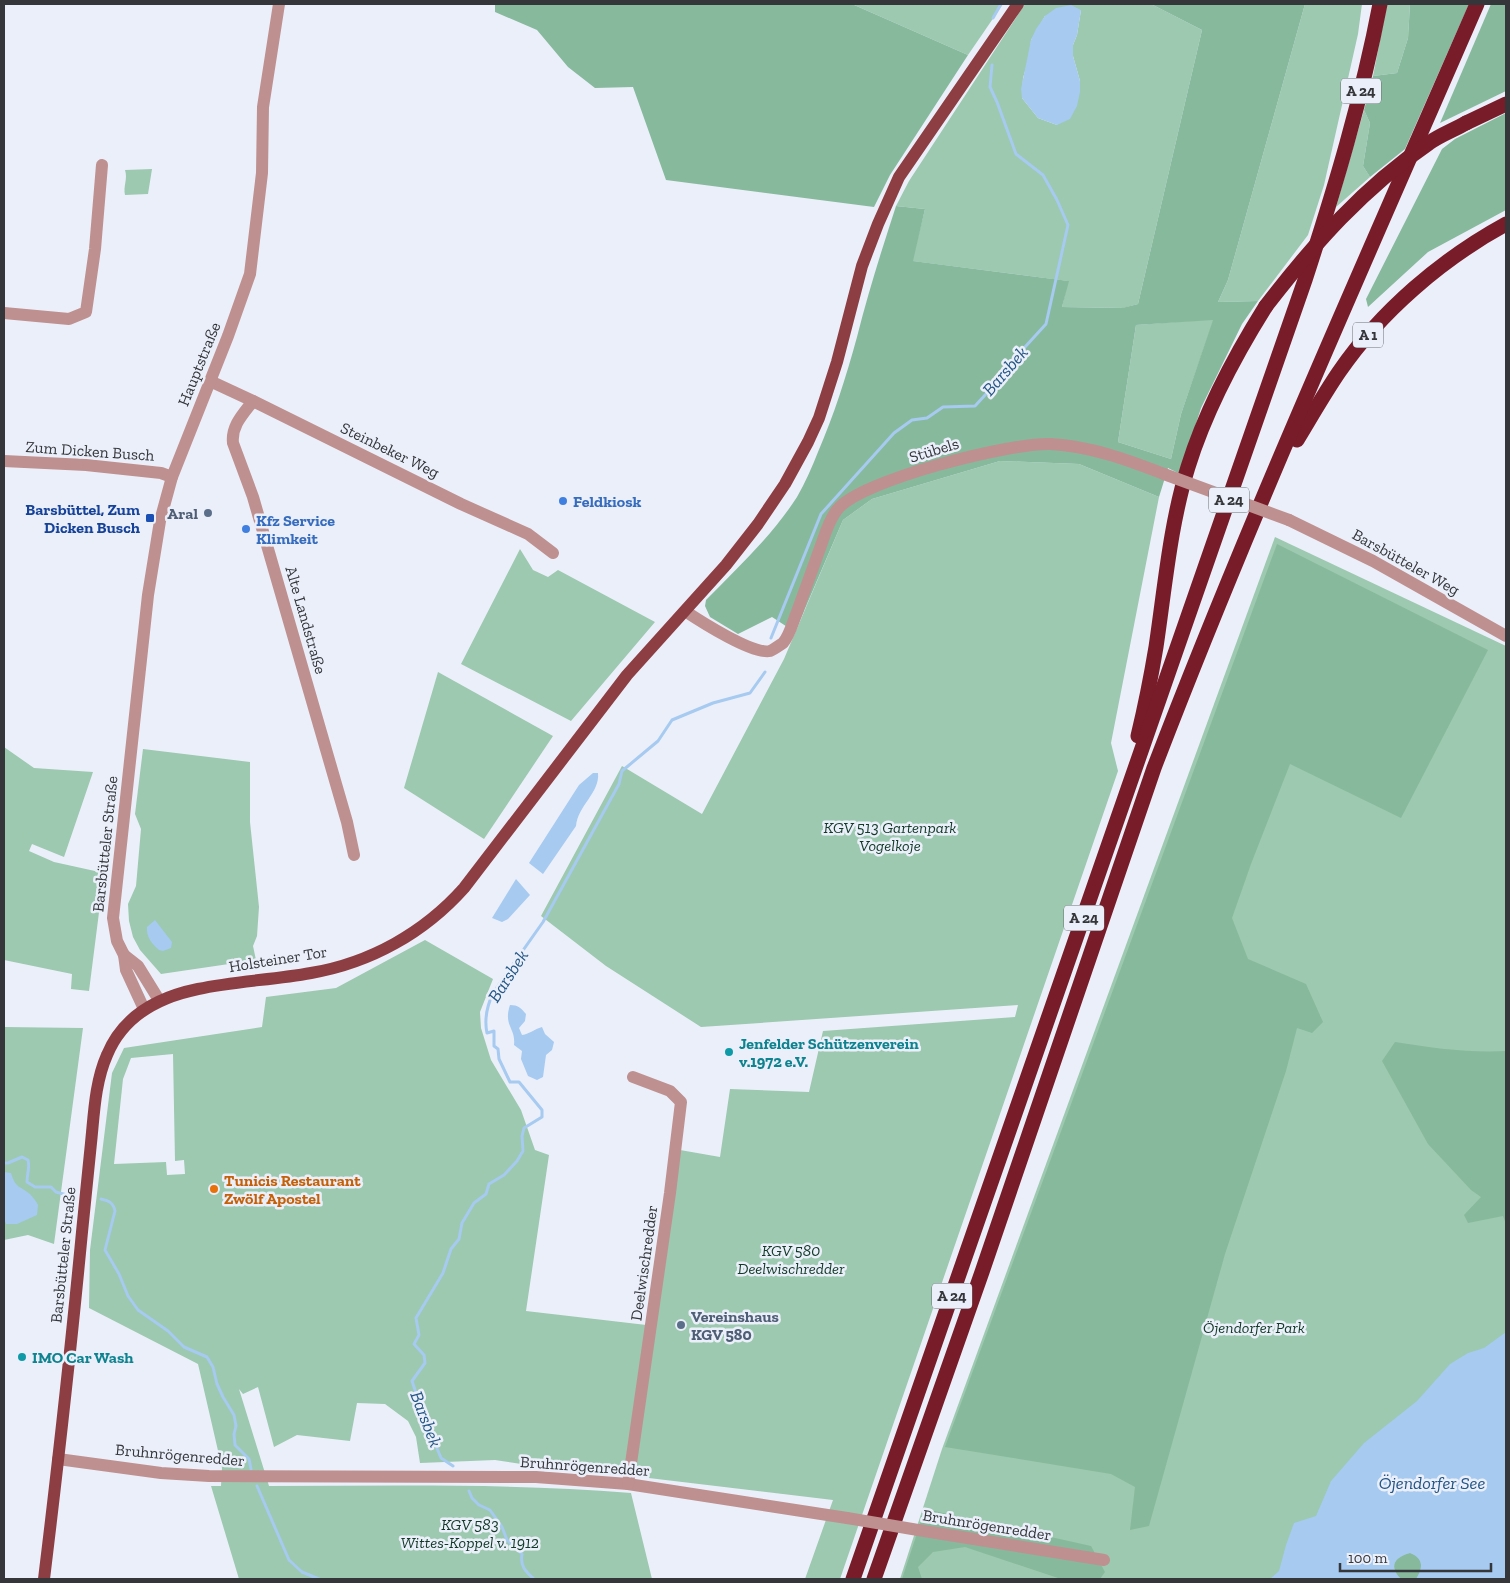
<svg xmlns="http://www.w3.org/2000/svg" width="1510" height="1583" viewBox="0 0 1510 1583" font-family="'Zilla Slab',serif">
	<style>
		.green { fill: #9cc9af; fill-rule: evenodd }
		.forest { fill: #87b99d; fill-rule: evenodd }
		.water { fill: #a6caf0 }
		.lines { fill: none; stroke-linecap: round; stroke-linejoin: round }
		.stream { stroke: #a6caf0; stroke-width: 3 }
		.minor { stroke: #bf9090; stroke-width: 12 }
		.major { stroke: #8d3e43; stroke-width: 12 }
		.highway { stroke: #791c29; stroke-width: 15 }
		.minor-bridge { stroke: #bf9090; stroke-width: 12 }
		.highway-bridge { stroke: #791c29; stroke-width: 15 }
		.shop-dot { fill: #3f7fe0; stroke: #ebeffa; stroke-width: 2 }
		.service-dot { fill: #5c6f8a; stroke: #ebeffa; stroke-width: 2 }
		.transit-dot { fill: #1a4fb4; stroke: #ebeffa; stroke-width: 2 }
		.culture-dot { fill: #0f9aa8; stroke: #ebeffa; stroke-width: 2 }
		.food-dot { fill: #e8710a; stroke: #ebeffa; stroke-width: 2 }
		.labels { text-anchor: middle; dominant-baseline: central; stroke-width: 5; stroke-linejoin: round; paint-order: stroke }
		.shield { fill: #ebeffa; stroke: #6b6e74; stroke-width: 1 }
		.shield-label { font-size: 15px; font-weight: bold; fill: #34363a }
		.street-label { font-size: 16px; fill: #34363a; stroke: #ebeffa }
		.shop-label { font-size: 16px; font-weight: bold; fill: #366cbe; stroke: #ebeffa; text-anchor: start }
		.transit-label { font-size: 16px; font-weight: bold; fill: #164399; stroke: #ebeffa; text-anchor: end }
		.service-label { font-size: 16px; font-weight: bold; fill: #4e5e75; stroke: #ebeffa; text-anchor: end }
		.park-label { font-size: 16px; font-style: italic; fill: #103926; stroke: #ebeffa }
		.culture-label { font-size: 16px; font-weight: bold; fill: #0d838f; stroke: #ebeffa; text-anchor: start }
		.food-label { font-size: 16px; font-weight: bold; fill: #c56008; stroke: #ebeffa; text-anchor: start }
		.water-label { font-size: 18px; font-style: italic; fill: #235686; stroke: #ebeffa }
	</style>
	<rect width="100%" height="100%" fill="#ebeffa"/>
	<!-- green -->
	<g class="green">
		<path d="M852 4H1003L968 55Z"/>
		<path d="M1025 4H1151L1202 30 1138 304 1123 308 1062 307 1068 281 912 261 925 209 896 206 909 181ZM1081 10 1077 35 1073 45V56L1080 81 1057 125 1038 118 1022 98 1023 78 1030 54 1031 40 1045 16Z"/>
		<path d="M1305 4H1362L1358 34 1324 185 1308 235 1258 301 1218 302 1228 280Z"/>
		<path d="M1387 4H1410L1408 38 1397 73 1373 76Z"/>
		<path d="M1364 110 1370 123 1363 166 1370 177 1336 207Z"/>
		<path d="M152 169 148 194 125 195C123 186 128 179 125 170Z"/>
		<path d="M1214 319 1181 414 1171 459 1118 442 1136 325Z"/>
		<path d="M1000 461 1079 464 1159 497 1111 743 1118 771 840 1579H805L833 1500 632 1476 575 1472 495 1460 420 1463 416 1437 408 1421 385 1404 357 1403 350 1441 297 1435 274 1447 258 1387 243 1394 239 1389 269 1486C390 1486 511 1483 631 1493L652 1579H239L211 1486H221L222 1468 198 1364 89 1308 90 1250 112 1073 124 1048 262 1027 266 997 336 988 425 940 493 979 480 1012 481 1028 491 1060 521 1110 535 1150 549 1155 526 1311 655 1326 680 1150 720 1157 730 1089 809 1092 823 1031 1015 1017 1018 1005 701 1027 606 966 541 916 622 766 702 814 784 659 843 520 872 499ZM173 1054 175 1161 184 1160 185 1174 167 1175 166 1162 114 1164 123 1079 131 1058Z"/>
		<path d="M1275 537 1506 646V1579H900L942 1449Z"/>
		<path d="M520 549 533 570 548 577 558 570 655 622 571 721 461 664Z"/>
		<path d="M438 672 553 736 484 839 404 788Z"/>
		<path d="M4 747 34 768 93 772 64 857 32 844 29 851 54 862 104 873 89 991 71 989 72 974 4 960Z"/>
		<path d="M143 749 250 762V822L259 907 257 936 253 946 256 960 161 974 140 950 133 937 129 921 128 904 136 886 141 829 135 814Z"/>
		<path d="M4 1027 83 1028 54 1244 28 1235 4 1240Z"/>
	</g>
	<!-- forest -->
	<g class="forest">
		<path d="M495 4H852L968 55 890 175 874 207 666 180 633 87 595 88 568 67 537 30 495 12Z"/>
		<path d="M1151 4H1305L1228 280 1218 302 1258 301 1242 324 1201 408 1180 474 1168 468 1159 497 1079 464 1000 461 872 499 843 520 795 632 772 617 738 634 710 617 705 606 706 600C738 567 772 536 797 497 805 483 812 467 818 452 834 415 846 377 857 337 868 293 882 249 896 206L925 209 913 261 1069 281 1062 307 1122 308 1138 304 1202 30ZM1213 320 1181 414 1171 459 1118 442 1136 325Z"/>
		<path d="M1410 4H1469L1405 149 1370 177 1363 166 1370 123 1364 110 1373 76 1397 73 1408 38Z"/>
		<path d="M1491 4H1506V91L1440 123Z"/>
		<path d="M1506 113V210L1428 252 1368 307 1366 299 1442 149 1455 139Z"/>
		<path d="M1277 544 1488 650 1401 818 1290 764 1251 864 1232 918 1248 959 1306 984 1323 1022 1312 1033 1297 1028 1286 1071 1225 1254 1149 1526 1130 1530 1135 1487 1111 1474 945 1447Z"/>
		<path d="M1395 1042C1432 1048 1469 1053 1506 1051V1224L1503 1216 1468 1223 1464 1215 1481 1197 1471 1190 1428 1144 1382 1061Z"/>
		<path d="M925 1509 1091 1546 1105 1572 1100 1579H1061L965 1547 933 1552 918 1567 922 1579H902Z"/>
		<path d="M1410 1553C1424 1558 1423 1568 1416 1579H1401C1388 1566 1395 1557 1410 1553Z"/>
	</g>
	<!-- water -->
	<g class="water">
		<path d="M1071 5 1081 10 1077 35 1073 45V56L1080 81V92L1077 106 1070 119 1057 125 1038 118 1022 98 1021 89 1031 40 1036 29 1045 16 1056 8Z"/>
		<path d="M593 773H598C600 793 578 805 576 826L543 874 529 863 579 785Z"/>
		<path d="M516 879 530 895 508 919 502 922 492 918Z"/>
		<path d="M155 920 172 942 171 948 163 951 159 950C152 944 146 937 147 927Z"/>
		<path d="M510 1005C518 1005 521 1008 526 1014L525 1021 519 1028 522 1035C530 1034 534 1029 542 1027L545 1034 554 1042 552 1050 546 1055 543 1077 537 1080 528 1076 521 1059 522 1051 514 1045C516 1028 503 1026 510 1005Z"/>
		<path d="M4 1172 11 1173C16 1189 19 1185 30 1194 33 1197 36 1201 38 1205L37 1215 17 1224H6L4 1219Z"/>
		<path d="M1506 1332V1579H1416C1423 1569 1424 1558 1410 1553 1395 1557 1388 1566 1401 1579H1270L1279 1571 1286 1545 1294 1523 1316 1516 1331 1481 1364 1443 1417 1401 1450 1364 1468 1353 1484 1348Z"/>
	</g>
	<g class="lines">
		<!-- stream -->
		<g class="stream">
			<path d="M993 18 1001 4"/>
			<path d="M771 638 821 514 894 433 912 420 927 418 943 407 975 406 1008 370 1025 347 1046 324 1068 225 1057 200 1043 175 1016 154 997 102 990 87 992 65"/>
			<path d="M4 1163H8L22 1157 28 1160C30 1168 27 1174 27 1182L35 1187H51L56 1192 67 1195"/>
			<path d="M101 1199C109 1201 113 1202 115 1211L105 1250 119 1274 128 1296 138 1310 168 1331 184 1347 207 1357 213 1367 217 1384 223 1397 234 1415 236 1426 234 1434 235 1445 249 1459 251 1469"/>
			<path d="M453 1466 441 1458 431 1434 426 1417 417 1403 416 1393 412 1381 425 1363 424 1355 414 1344 419 1335 416 1318 443 1273 451 1249 459 1239 462 1223 474 1203 486 1194 489 1184 504 1175 517 1161 523 1151 522 1136 524 1128 542 1117V1110L519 1082H510L499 1059 498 1049 494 1046V1031L487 1033C484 1019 487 1006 493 993L543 922 619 784 622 771 658 741 672 720 713 703 750 693 765 672"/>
			<path d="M257 1486 289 1560 302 1572 319 1579"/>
			<path d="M469 1491 472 1498 479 1505 490 1510 502 1527 507 1540 522 1554C520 1566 525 1571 534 1579"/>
		</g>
		<!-- minor -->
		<g class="minor">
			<path d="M4 313 69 319 86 312 95 249 102 165"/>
			<path d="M210 381 253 401 461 504 528 534 553 553"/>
			<path d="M253 401C243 414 231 426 233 443L253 497 347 822 354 855"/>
			<path d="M4 461 86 465 161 473 172 477"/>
			<path d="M1289 520 1373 561 1506 636"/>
			<path d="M685 611C700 621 753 655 770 651 773 650 780 645 783 643 790 635 793 621 797 612 804 592 812 571 819 551 824 538 828 521 837 510 859 480 1013 442 1051 444 1090 446 1128 460 1164 474"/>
			<path d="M124 955 138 966 159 1000"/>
			<path d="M144 1009 126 970 124 955 117 941 113 918 148 595 160 521 172 477 228 336 250 274 262 173 263 107 279 4"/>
			<path d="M58 1459 161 1473 209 1476 536 1477 628 1484 847 1518"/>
			<path d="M628 1484 670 1193 681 1102 670 1091 633 1077"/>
			<path d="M918 1530 1104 1560"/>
		</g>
		<!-- major -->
		<path class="major" d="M44 1579C58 1464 71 1348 82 1232 85 1202 88 1172 91 1143 94 1114 95 1082 107 1055 123 1016 159 997 198 989 235 981 273 980 311 973 370 963 424 933 464 888L627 675 726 565 758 524 785 484 808 442 819 418 837 362 862 266 878 224 899 177 1018 4"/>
		<!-- highway -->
		<g class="highway">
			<path d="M1466 123 1506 104"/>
			<path d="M1297 440C1311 417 1324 394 1339 372 1381 311 1442 259 1506 224"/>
			<path d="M1138 736C1145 707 1151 677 1156 647 1165 587 1170 525 1188 467 1206 409 1234 357 1266 306"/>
			<path d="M853 1579 1305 280C1335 188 1362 98 1380 4"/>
			<path d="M874 1579 982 1272 1154 768C1253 510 1367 257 1477 4"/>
		</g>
		<!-- minor-bridge -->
		<g class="minor-bridge">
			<path d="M1164 474 1289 520"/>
			<path d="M847 1518 918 1530"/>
		</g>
		<!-- highway-bridge -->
		<path class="highway-bridge" d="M1266 306C1314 244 1363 188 1429 143 1440 135 1454 130 1466 123"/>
	</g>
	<!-- markers -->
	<g class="shop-dot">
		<circle cx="563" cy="501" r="5"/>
		<circle cx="246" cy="529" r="5"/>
	</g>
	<g class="service-dot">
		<circle cx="208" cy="513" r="5"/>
		<circle cx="681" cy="1325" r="5"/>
	</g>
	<rect class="transit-dot" x="145" y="513" width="10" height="10" rx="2.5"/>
	<g class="culture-dot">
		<circle cx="729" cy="1052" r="5"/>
		<circle cx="22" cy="1357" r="5"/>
	</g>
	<circle class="food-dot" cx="214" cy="1189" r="5"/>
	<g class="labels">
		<!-- shield labels -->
		<g class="shield">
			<rect x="1341" y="78.5" width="40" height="25" rx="4"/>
			<rect x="1353" y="322.5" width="30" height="25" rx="4"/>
			<rect x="1209" y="487.5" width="40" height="25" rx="4"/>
			<rect x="1064" y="905.5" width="40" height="25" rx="4"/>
			<rect x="932" y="1283.5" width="40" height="25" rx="4"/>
		</g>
		<g class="shield-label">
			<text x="1361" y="91">A 24</text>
			<text x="1368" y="335">A 1</text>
			<text x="1229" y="500">A 24</text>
			<text x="1084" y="918">A 24</text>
			<text x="952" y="1296">A 24</text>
		</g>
		<!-- street labels -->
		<g class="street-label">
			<text transform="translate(199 364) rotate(-68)">Hauptstraße</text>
			<text transform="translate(390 450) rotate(26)">Steinbeker Weg</text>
			<text transform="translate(934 450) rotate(-17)">Stübels</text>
			<text transform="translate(90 451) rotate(4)">Zum Dicken Busch</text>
			<text transform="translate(1406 562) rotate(29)">Barsbütteler Weg</text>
			<text transform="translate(306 620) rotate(74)">Alte Landstraße</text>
			<text transform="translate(105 844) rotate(-84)">Barsbütteler Straße</text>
			<text transform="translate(278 959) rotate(-9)">Holsteiner Tor</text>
			<text transform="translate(63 1255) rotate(-84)">Barsbütteler Straße</text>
			<text transform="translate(644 1263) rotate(-82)">Deelwischredder</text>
			<text transform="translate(180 1455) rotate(5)">Bruhnrögenredder</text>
			<text transform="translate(585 1466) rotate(4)">Bruhnrögenredder</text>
			<text transform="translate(987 1525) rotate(9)">Bruhnrögenredder</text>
		</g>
		<!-- shop labels -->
		<g class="shop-label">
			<text x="573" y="501">Feldkiosk</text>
			<text x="256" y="520">Kfz Service<tspan x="256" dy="18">Klimkeit</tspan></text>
		</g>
		<!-- transit labels -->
		<g class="transit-label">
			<text x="140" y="509">Barsbüttel, Zum<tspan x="140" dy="18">Dicken Busch</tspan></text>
		</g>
		<!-- service labels -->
		<g class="service-label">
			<text x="198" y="513">Aral</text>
			<text x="691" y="1316" text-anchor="start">Vereinshaus<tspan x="691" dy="18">KGV 580</tspan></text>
		</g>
		<!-- park labels -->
		<g class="park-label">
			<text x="890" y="827">KGV 513 Gartenpark<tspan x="890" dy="18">Vogelkoje</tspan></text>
			<text x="791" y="1250">KGV 580<tspan x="791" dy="18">Deelwischredder</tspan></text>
			<text x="1254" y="1327">Öjendorfer Park</text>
			<text x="470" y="1524">KGV 583<tspan x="470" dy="18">Wittes-Koppel v. 1912</tspan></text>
		</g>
		<!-- culture labels -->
		<g class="culture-label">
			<text x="739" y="1043">Jenfelder Schützenverein<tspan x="739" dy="18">v.1972 e.V.</tspan></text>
			<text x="32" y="1357">IMO Car Wash</text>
		</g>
		<!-- food labels -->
		<g class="food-label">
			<text x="224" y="1180">Tunicis Restaurant<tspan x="224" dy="18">Zwölf Apostel</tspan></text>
		</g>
		<!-- water labels -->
		<g class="water-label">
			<text transform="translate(1005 371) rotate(-49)">Barsbek</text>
			<text transform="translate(508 976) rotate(-57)">Barsbek</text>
			<text transform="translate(426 1419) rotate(69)">Barsbek</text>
			<text x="1432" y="1483">Öjendorfer See</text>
		</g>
	</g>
	<!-- border -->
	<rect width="1510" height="1583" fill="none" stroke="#34363a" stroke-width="10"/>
	<!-- scale -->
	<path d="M1340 1563v8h151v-8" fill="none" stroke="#34363a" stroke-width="2.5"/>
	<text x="1348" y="1563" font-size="15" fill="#34363a" stroke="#ebeffa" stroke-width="4" paint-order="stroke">100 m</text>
</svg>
